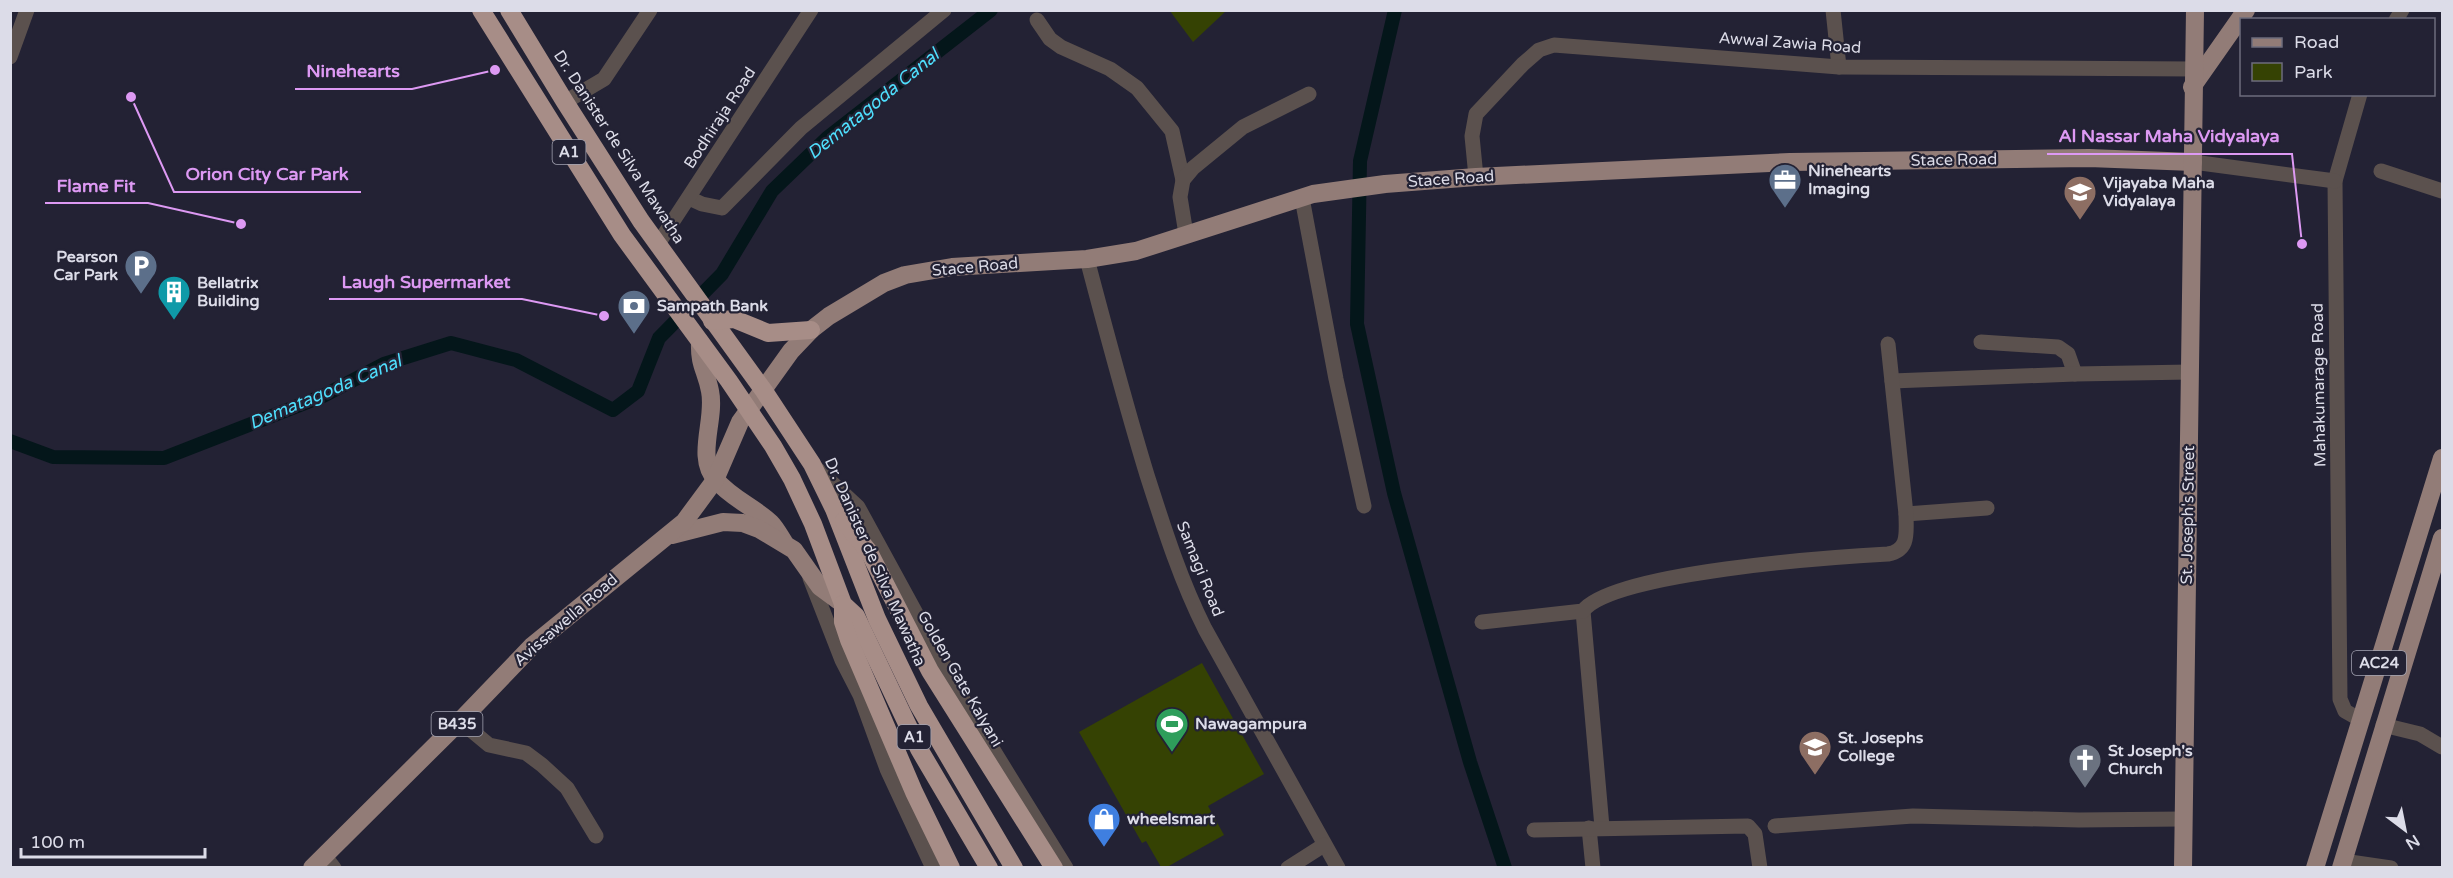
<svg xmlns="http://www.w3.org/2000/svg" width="2453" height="878" viewBox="0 0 2453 878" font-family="'Varela Round',sans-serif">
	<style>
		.green { fill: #354203 }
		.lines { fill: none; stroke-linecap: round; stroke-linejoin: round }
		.canal { stroke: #04161a; stroke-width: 14 }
		.minor { stroke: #5b514e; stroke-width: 15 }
		.major { stroke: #927c77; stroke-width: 18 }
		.highway { stroke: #a78d87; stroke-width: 18 }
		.labels { text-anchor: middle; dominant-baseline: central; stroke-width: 4.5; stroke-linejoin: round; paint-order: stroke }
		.shield { fill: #232234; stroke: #a4a4b2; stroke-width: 1.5 }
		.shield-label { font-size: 15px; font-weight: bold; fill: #dcdce8 }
		.street-label { font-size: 16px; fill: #dcdce8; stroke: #232234 }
		.poi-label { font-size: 16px; font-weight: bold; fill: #dcdce8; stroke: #232234; text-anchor: start }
		.water-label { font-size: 18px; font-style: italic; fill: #4fdffd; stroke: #232234 }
		.leader { fill: none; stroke: #dd99f3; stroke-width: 2 }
		.callout-dot { fill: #dd99f3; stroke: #232234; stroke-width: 2 }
		.callout-label { font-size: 18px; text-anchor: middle; font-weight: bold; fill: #dd99f3; stroke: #232234; stroke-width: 4.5; stroke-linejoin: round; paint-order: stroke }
	</style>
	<rect width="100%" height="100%" fill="#232234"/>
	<!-- green -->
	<g class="green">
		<path d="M1227 10 1193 42 1170 11V10Z"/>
		<path d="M1202 663 1264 774 1208 806 1224 835 1167 867H1161L1146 841 1142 843 1079 732Z"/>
	</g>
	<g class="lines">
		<!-- canal -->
		<g class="canal">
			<path d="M1395 10 1360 161 1357 324 1394 493 1470 762 1505 868"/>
			<path d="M10 441 53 457 164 458 323 396 384 364 451 343 516 360 613 410 638 391 659 338 722 274 772 191 827 138 991 10"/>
		</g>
		<!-- minor -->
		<g class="minor">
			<path d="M1833 10 1839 67"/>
			<path d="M1037 20 1050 39 1061 47 1110 69 1137 88 1172 131 1183 180"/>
			<path d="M2396 20 2402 10"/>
			<path d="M10 57 27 10"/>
			<path d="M2360 94 2335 181 2340 699 2345 711 2361 720"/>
			<path d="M565 102 604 79 650 10"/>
			<path d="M2193 162 2335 181"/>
			<path d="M2381 171 2442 191"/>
			<path d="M1476 177 1472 136 1476 114 1523 64 1539 50 1554 45 1839 67 2193 69"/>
			<path d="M689 198 702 204 722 208 801 128 944 10"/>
			<path d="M1302 198 1336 379 1364 506"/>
			<path d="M1186 234 1180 197 1183 180 1193 168 1243 127 1309 94"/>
			<path d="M658 244 811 10"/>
			<path d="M1087 259C1106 331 1125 403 1147 475 1164 528 1180 579 1205 629L1338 868"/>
			<path d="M1981 342 2058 347 2068 354 2075 374"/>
			<path d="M1892 381 2075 374 2190 372"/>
			<path d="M816 468 858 507 971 714 1066 868"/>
			<path d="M1906 514 1987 508"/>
			<path d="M810 578 842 660 860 695 887 769 933 868"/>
			<path d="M1583 611 1602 827"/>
			<path d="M1482 622 1583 611C1612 572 1834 557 1888 554 1910 550 1906 532 1906 514L1888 344"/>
			<path d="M460 721 489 745 526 753 542 765 567 788 596 836"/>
			<path d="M2383 725 2420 734 2442 747"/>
			<path d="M1775 826 1913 816 2079 820 2182 819"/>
			<path d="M1589 828 1593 868"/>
			<path d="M1534 830 1748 826 1755 834 1760 868"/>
			<path d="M324 855 334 868"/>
			<path d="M2343 861 2391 868"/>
			<path d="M1288 868 1324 845"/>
		</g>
		<!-- major -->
		<g class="major">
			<path d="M2192 87 2246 10"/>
			<path d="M700 342C699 366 706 370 710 391 716 420 695 457 716 480 731 498 754 507 771 523 776 528 780 536 784 542"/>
			<path d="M672 535 723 522 743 523 759 529 794 550 820 587 843 604"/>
			<path d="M312 868 460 721 532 646 684 522 715 480 740 422 791 351 811 330 829 316 884 283 905 275 952 267 1087 259 1136 251 1313 194 1385 184 1476 177 1790 162 2089 158 2193 162"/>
			<path d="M2183 868 2195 10"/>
			<path d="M2315 868 2442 458"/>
			<path d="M2341 868 2442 538"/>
		</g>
		<!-- highway -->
		<g class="highway">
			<path d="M481 10 622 235 729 381 773 446 792 479 813 524 843 604 856 616 919 749 989 868"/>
			<path d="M509 10 565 102 641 221 764 391 812 464 834 509 877 619 919 706 1014 868"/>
			<path d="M712 321 734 319 768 333 811 330"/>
			<path d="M844 521 869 552 930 671 1054 868"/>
			<path d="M843 604V622L849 640 914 792 951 868"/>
		</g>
	</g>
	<!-- icons -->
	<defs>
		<g id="office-pin" transform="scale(1.725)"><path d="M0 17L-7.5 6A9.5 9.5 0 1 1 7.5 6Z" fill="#5c6f8a" stroke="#232234"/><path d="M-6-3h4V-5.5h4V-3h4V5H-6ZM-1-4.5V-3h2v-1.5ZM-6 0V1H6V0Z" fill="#fff"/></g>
		<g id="school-pin" transform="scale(1.725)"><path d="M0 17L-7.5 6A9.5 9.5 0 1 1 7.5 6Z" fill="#8d6e63" stroke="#232234"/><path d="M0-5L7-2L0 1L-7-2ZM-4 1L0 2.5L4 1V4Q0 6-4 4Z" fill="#fff"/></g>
		<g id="parking-pin" transform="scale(1.725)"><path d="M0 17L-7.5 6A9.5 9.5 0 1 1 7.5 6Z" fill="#5c6f8a" stroke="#232234"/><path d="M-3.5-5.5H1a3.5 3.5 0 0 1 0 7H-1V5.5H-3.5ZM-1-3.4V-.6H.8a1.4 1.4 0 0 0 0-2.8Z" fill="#fff"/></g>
		<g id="building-pin" transform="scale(1.725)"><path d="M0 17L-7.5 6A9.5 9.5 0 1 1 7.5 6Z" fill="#0f9aa8" stroke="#232234"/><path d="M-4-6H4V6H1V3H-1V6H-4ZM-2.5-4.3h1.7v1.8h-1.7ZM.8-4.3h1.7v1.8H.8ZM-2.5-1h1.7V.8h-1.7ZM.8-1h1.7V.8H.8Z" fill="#fff"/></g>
		<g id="bank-pin" transform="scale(1.725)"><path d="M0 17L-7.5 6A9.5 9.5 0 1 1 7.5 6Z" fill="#5c6f8a" stroke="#232234"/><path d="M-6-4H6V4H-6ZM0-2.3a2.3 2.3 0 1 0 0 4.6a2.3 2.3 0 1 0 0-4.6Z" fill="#fff"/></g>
		<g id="stadium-pin" transform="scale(1.725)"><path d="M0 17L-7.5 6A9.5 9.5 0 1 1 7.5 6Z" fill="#2e9e5b" stroke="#232234"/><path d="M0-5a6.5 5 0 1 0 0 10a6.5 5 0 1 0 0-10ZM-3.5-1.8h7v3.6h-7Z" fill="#fff"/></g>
		<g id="church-pin" transform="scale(1.725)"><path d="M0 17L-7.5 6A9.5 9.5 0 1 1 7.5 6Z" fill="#6b7280" stroke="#232234"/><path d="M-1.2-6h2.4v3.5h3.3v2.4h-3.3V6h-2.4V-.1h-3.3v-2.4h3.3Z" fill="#fff"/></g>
		<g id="shop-pin" transform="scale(1.725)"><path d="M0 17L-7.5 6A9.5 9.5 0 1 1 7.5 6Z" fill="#3f7fe0" stroke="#232234"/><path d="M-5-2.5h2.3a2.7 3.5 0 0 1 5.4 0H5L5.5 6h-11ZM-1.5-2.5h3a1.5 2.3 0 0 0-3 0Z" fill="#fff"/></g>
	</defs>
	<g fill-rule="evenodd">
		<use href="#office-pin" x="1785" y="180"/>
		<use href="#school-pin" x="2080" y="192"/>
		<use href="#parking-pin" x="141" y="266"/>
		<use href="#building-pin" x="174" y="292"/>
		<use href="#bank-pin" x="634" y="306"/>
		<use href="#stadium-pin" x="1172" y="724"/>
		<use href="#school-pin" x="1815" y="747"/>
		<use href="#church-pin" x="2085" y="760"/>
		<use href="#shop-pin" x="1104" y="819"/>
	</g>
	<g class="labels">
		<!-- shield labels -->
		<g class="shield">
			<rect x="552.5" y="140" width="33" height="24" rx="4.5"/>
			<rect x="2352" y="651" width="54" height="24" rx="4.5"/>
			<rect x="431.5" y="712" width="51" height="24" rx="4.5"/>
			<rect x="897.5" y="725" width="33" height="24" rx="4.5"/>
		</g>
		<g class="shield-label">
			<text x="569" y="152">A1</text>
			<text x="2379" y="663">AC24</text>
			<text x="457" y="724">B435</text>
			<text x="914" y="737">A1</text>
		</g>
		<!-- street labels -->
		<g class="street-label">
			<text transform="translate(1790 43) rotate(4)">Awwal Zawia Road</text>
			<text transform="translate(720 118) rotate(-57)">Bodhiraja Road</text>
			<text transform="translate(619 147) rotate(57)">Dr. Danister de Silva Mawatha</text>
			<text transform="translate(1954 160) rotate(-1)">Stace Road</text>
			<text transform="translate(1451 179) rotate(-4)">Stace Road</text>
			<text transform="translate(975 267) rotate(-5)">Stace Road</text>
			<text transform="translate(2319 385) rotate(-91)">Mahakumarage Road</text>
			<text transform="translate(2188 515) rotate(-89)">St. Joseph's Street</text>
			<text transform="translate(875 562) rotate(66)">Dr. Danister de Silva Mawatha</text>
			<text transform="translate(1200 569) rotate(68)">Samagi Road</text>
			<text transform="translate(566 620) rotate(-41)">Avissawella Road</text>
			<text transform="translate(960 679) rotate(60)">Golden Gate Kalyani</text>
		</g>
		<!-- poi labels -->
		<g class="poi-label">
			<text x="1808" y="171">Ninehearts<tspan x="1808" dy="18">Imaging</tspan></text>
			<text x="2103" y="183">Vijayaba Maha<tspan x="2103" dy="18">Vidyalaya</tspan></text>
			<text x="118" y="257" text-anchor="end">Pearson<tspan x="118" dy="18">Car Park</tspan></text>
			<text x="197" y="283">Bellatrix<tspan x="197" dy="18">Building</tspan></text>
			<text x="657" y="306">Sampath Bank</text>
			<text x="1195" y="724">Nawagampura</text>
			<text x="1838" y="738">St. Josephs<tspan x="1838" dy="18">College</tspan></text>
			<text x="2108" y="751">St Joseph's<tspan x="2108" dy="18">Church</tspan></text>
			<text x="1127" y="819">wheelsmart</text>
		</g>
		<!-- water labels -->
		<g class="water-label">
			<text transform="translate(873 104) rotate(-39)">Dematagoda Canal</text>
			<text transform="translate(325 392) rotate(-23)">Dematagoda Canal</text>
		</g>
	</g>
	<!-- callouts -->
	<path class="leader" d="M495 70L412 89H295M2302 244L2292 154H2047M131 97L174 192H361M241 224L148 203H45M604 316L522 299H329"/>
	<g class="callout-dot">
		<circle cx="495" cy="70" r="6"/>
		<circle cx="2302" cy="244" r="6"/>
		<circle cx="131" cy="97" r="6"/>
		<circle cx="241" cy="224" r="6"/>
		<circle cx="604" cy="316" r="6"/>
	</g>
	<g class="callout-label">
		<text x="353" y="77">Ninehearts</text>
		<text x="2169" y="142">Al Nassar Maha Vidyalaya</text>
		<text x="267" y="180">Orion City Car Park</text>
		<text x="96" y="192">Flame Fit</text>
		<text x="426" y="288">Laugh Supermarket</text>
	</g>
	<!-- border -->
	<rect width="2453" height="878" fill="none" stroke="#dcdce8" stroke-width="24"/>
	<!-- legend -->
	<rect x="2240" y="18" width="195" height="78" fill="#232234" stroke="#6d6c7c" stroke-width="1.5"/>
	<rect x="2252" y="38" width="30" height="9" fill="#927c77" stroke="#6d6c7c" stroke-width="1.5"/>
	<text x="2294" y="48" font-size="18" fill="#dcdce8">Road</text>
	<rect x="2252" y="63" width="30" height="18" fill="#354203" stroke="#6d6c7c" stroke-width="1.5"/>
	<text x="2294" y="78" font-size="18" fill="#dcdce8">Park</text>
	<!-- north arrow -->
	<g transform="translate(2405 830) rotate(148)" stroke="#232234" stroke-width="4.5" paint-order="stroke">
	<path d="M0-4.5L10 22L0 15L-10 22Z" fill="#dcdce8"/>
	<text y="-9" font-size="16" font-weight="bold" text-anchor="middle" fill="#dcdce8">N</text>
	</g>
	<!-- scale -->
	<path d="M21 848v9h184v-9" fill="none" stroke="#dcdce8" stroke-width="3"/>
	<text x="30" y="848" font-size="18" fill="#dcdce8" stroke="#232234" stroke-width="4.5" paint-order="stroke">100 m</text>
</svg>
